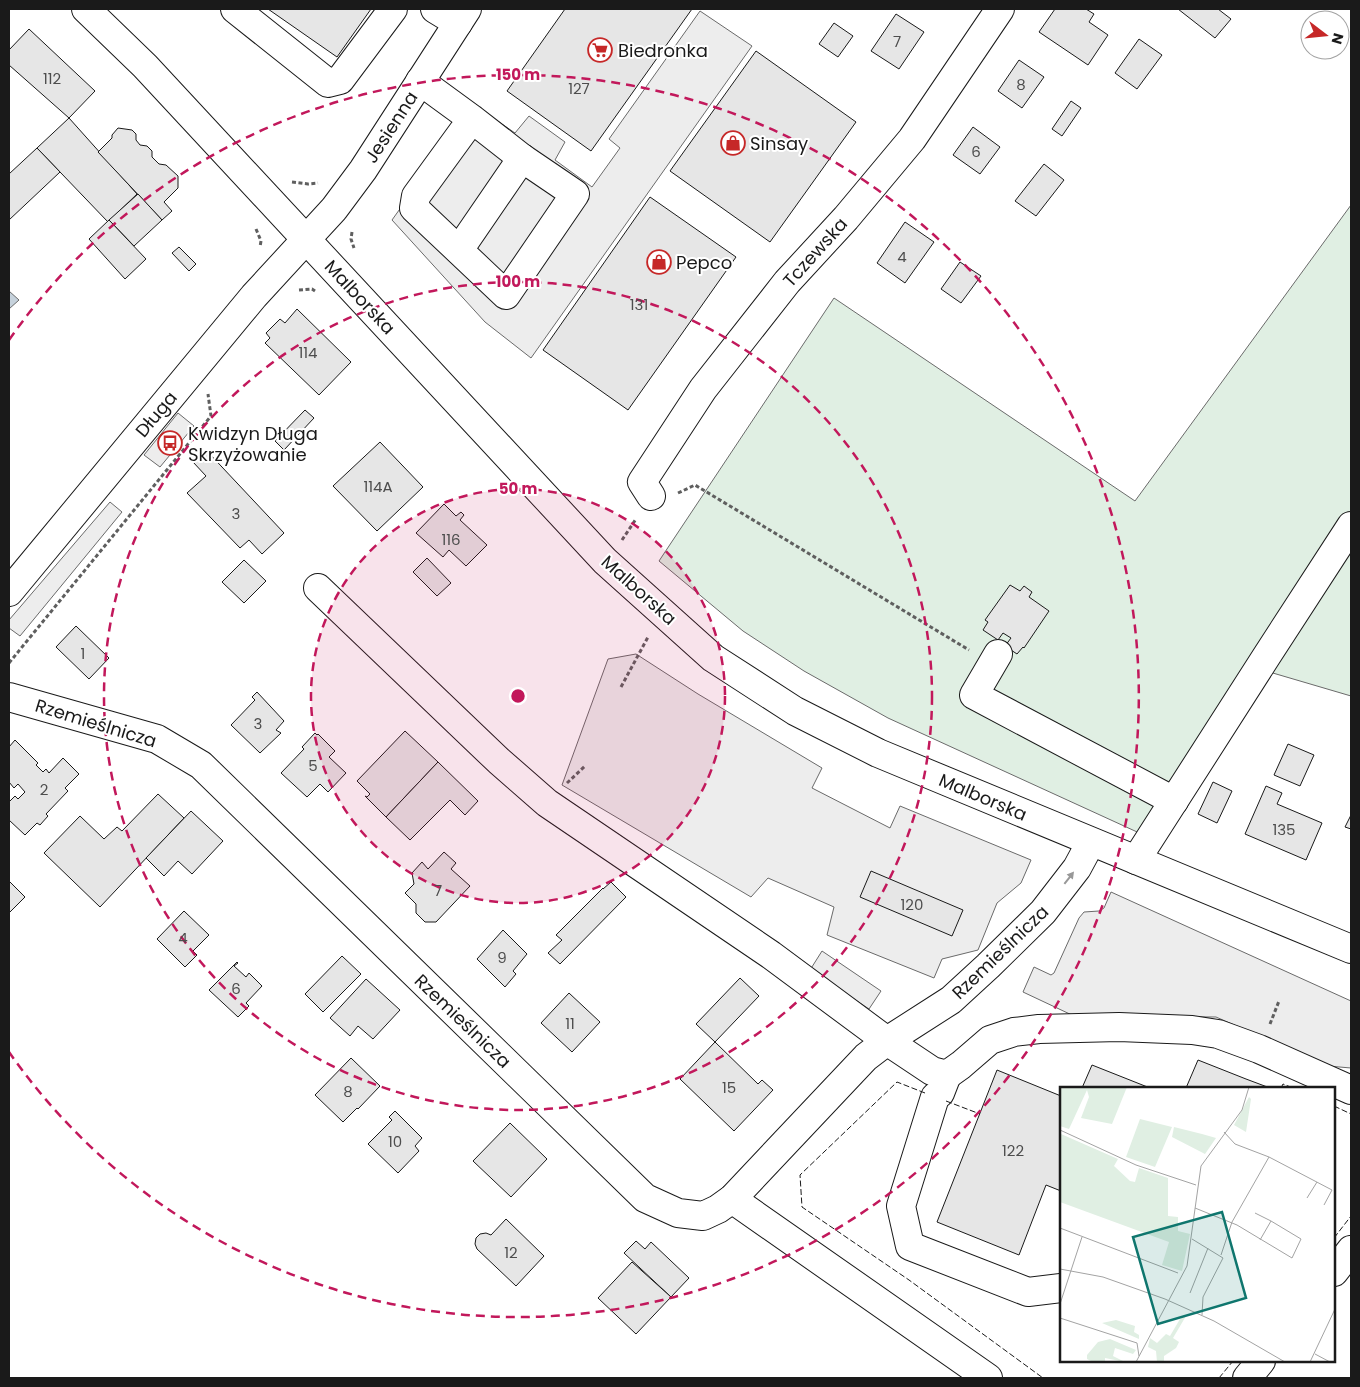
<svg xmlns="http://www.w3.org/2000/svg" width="1360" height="1387" viewBox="0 0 1360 1387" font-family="Poppins,sans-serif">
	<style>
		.green { fill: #e0efe3; stroke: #6a6a6a }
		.parking { fill: #ededed; stroke: #6a6a6a }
		.water { fill: #c6d2dc; stroke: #6a6a6a }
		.building { fill: #e6e6e6; stroke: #1a1a1a }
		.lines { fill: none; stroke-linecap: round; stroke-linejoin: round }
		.minor-casing { stroke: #1a1a1a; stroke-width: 30 }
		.major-casing { stroke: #1a1a1a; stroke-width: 30 }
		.path { stroke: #5f5f5f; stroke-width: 3; stroke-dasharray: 4 2.5; stroke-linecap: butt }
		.minor { stroke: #fff; stroke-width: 28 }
		.major { stroke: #fff; stroke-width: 28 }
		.fence { stroke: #1a1a1a; stroke-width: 1; stroke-dasharray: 6 2.5; stroke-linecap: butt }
		.oneway { fill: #989898 }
		.ring { fill: none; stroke: #c2185b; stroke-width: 2.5; stroke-dasharray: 9 6 }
		.labels { text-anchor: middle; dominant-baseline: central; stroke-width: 4; stroke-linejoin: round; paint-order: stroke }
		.number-label { font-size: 15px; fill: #4d4d4d }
		.poi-label { font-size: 18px; fill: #1a1a1a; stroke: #fff; text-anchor: start }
		.street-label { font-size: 18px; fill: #1a1a1a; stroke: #fff }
		.inset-road { fill: none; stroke: #a3a3a3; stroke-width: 1 }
		.view { fill: #0f766e; fill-opacity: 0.15; stroke: #0f766e; stroke-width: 2.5 }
		.inset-edge { fill: none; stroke: #1a1a1a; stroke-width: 2.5 }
		.centre { fill: #c2185b; stroke: #fff; stroke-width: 2.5 }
		.ring-label { font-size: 15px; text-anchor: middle; font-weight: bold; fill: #c2185b; stroke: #fff; stroke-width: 4; stroke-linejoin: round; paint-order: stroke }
	</style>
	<rect width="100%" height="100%" fill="#fff"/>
	<!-- green -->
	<path class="green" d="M1351 205V696L1266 671 1159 842 888 718 804 671 743 631 659 561 834 298 1135 501Z"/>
	<!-- parking -->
	<g class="parking">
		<path d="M700 11 752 46 531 358 485 322 392 220 474 105 515 133 529 116 565 142 555 160 592 187 620 148 609 139Z"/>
		<path d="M178 413 194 426 160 467 144 455Z"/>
		<path d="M110 502 122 512 20 636 9 628V620Z"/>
		<path d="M636 654 698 694 822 768 812 788 890 828 900 806 1031 860 1021 883 997 903 978 950 942 959 934 978 827 935 834 907 768 878 751 897 562 785 608 659Z"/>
		<path d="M1111 892 1351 1001V1068L1328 1066 1216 1017 1074 1016 1023 992 1034 967 1051 975 1054 973 1079 918 1084 912 1099 911 1104 908Z"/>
		<path d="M822 951 881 991 869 1009 810 970Z"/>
	</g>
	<!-- water -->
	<path class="water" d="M9 291 19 300 9 309Z"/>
	<!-- building -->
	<g class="building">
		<path d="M268 9H371L337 57Z"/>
		<path d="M565 9H692L591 151 507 91Z"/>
		<path d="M1055 9H1086L1094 14 1089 22 1108 35 1088 65 1039 32Z"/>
		<path d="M1178 9H1218L1231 19 1215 38Z"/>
		<path d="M896 14 924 32 899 69 871 51Z"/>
		<path d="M834 23 853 36 838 57 819 44Z"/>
		<path d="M29 29 95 91 69 118 9 65V50Z"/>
		<path d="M1139 39 1162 55 1137 89 1115 73Z"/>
		<path d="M756 51 856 122 770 242 670 171Z"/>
		<path d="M1019 60 1044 77 1022 108 998 91Z"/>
		<path d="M1071 101 1081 108 1062 136 1052 129Z"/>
		<path d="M69 118 137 194 108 222 37 148Z"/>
		<path d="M973 127 1000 147 980 174 953 155Z"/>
		<path d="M118 128 132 130 136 134V140L140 145 147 146 152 151V157L159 164 166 165 178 176V188L164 202 172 211 162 220 98 152 112 138V135Z"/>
		<path d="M37 148 60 172 9 220V174Z"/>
		<path d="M1044 164 1064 180 1036 216 1015 201Z"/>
		<path d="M138 194 162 220 134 246 109 220Z"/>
		<path d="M650 197 736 257 628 410 543 350Z"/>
		<path d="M109 220 146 259 125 279 89 239Z"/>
		<path d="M905 222 934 242 905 283 877 263Z"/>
		<path d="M179 247 196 264 189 271 172 253Z"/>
		<path d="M960 262 981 276 961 303 941 289Z"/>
		<path d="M297 309 351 362 319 395 265 343 270 338 266 333 280 319 285 323Z"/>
		<path d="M305 410 314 418 284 450 275 441Z"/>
		<path d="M380 442 423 487 377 531 333 486Z"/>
		<path d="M206 450 284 533 262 554 249 540 240 548 187 493 206 476 193 462Z"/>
		<path d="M444 504 456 516 461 512 464 515 460 520 487 545 466 566 449 550 443 557 416 533Z"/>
		<path d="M427 558 451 583 437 596 413 572Z"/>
		<path d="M244 560 266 581 244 603 222 582Z"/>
		<path d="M1010 585 1020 591 1024 586 1032 592 1029 597 1049 611 1024 648 1023 647 1017 654 1005 646 1011 638 1003 633 998 640 983 630 988 622 985 620Z"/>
		<path d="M76 626 109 658 89 679 56 647Z"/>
		<path d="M257 692 284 721 276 730 281 733 260 753 231 725 255 700 252 697Z"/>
		<path d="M405 731 438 762 386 817 365 796 367 797 370 794 357 781Z"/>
		<path d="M315 733 317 735 318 734 335 751 329 757 346 773 328 792 320 784 307 797 281 773 304 749 302 747Z"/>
		<path d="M15 740 38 763 36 765 43 772 46 769 49 773 63 758 79 774 65 788 68 791 46 814 48 816 40 825 37 823 25 835 9 820V802L15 796 18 799 25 792 18 784 14 788 9 782V747Z"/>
		<path d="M1288 744 1314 755 1300 786 1274 775Z"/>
		<path d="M438 762 478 801 465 815 450 800 410 840 386 817Z"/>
		<path d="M1213 782 1232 791 1217 823 1198 814Z"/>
		<path d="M1266 786 1282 793 1277 804 1322 823 1306 860 1245 834Z"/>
		<path d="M158 794 184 818 100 907 44 853 80 816 104 839 117 827 122 831Z"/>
		<path d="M191 811 223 841 192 874 178 861 164 876 146 858Z"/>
		<path d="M1351 815V829L1345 827Z"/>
		<path d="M444 852 456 863 451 869 470 886 436 922H425L416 913V904L405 893 414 884 412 873 422 862 428 869Z"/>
		<path d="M871 871 963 910 952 936 860 897Z"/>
		<path d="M9 881 25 897 9 913Z"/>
		<path d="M611 882 626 897 560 964 548 953 562 940 556 935 603 888V889Z"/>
		<path d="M184 911 209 935 193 951 197 955 185 967 157 939Z"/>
		<path d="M503 930 527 954 513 971 516 974 505 987 477 959Z"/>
		<path d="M342 956 361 974 323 1012 305 994Z"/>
		<path d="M237 962 238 963 234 966 246 977 249 973 262 986 246 1003 249 1006 238 1017 209 990Z"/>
		<path d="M740 978 759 996 715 1042 696 1024Z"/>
		<path d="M366 979 400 1010 373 1039 358 1026 350 1036 330 1018Z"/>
		<path d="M569 993 600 1022 572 1052 541 1023Z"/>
		<path d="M715 1042 758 1084 762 1080 773 1090 734 1131 680 1079Z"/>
		<path d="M351 1058 380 1086 358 1109 357 1108 343 1122 315 1095Z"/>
		<path d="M1198 1060 1246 1079 1270 1088H1186Z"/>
		<path d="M1092 1065 1150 1088H1082Z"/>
		<path d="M997 1070 1061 1096V1191L1046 1185 1019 1255 937 1222Z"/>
		<path d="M395 1111 422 1138 415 1146 419 1151 398 1173 368 1144 392 1120 389 1117Z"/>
		<path d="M510 1123 547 1159 511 1197 473 1161Z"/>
		<path d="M506 1219 544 1256 516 1286 477 1249 475 1244 476 1238 480 1234 486 1233 491 1235Z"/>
		<path d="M636 1241 645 1249 651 1242 689 1278 671 1297 624 1253Z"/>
		<path d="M632 1262 671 1297 636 1334 598 1298Z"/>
	</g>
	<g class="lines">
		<!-- minor casing -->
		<g class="minor-casing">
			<g id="minor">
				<path d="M235 9 328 83 340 80 393 9"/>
				<path d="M435 9 458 23"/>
				<path d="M420 81 472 119 522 158 575 194 506 295 414 208 416 196 472 119"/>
				<path d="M459 250 522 158"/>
				<path d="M651 496 642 482 703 389 787 282 846 218 912 139 1000 9"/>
				<path d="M318 588 499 761 547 803 771 955 887 1041 932 1071 947 1075 961 1065 990 1040 1014 1032 1039 1029 1119 1027 1192 1030 1218 1034 1259 1049 1351 1090"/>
				<path d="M9 592 254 296 334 209 363 170 467 9"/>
				<path d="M998 654 974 695 1174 801"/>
				<path d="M9 697 157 739 201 765 645 1198 678 1213 703 1216 718 1209 732 1199 866 1057 887 1041 951 1000 988 966 1043 912 1077 868 1091 842"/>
				<path d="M1136 860 1266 657 1351 526"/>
				<path d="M947 1075 940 1093 935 1097 901 1206 910 1246 1028 1292 1061 1288"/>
				<path d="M732 1199 988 1378"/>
				<path d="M1334 1272 1351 1250"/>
				<path d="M1247 1378 1261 1361"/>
			</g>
		</g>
		<!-- major casing -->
		<g class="major-casing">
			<path id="major" d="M86 9 145 66 605 561 713 658 795 711 878 753 1351 949"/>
		</g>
		<!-- path -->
		<g class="path">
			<path d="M292 182 308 184 318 183"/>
			<path d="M256 229 261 241 260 247"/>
			<path d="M352 232 351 239 354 248"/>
			<path d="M299 290 312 289 315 291"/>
			<path d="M678 493 695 485 969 650"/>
			<path d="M622 540 636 519"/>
			<path d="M9 663 211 416 208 394"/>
			<path d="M621 687 648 637"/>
			<path d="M567 783 585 766"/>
			<path d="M1270 1024 1279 1001"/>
		</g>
		<!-- minor -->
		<use href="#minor" class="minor"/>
		<!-- major -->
		<use href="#major" class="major"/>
		<!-- fence -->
		<g class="fence">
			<path d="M1281 1088 1283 1084 1293 1088"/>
			<path d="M925 1093 897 1082 800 1175 802 1207 909 1280 1043 1378"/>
			<path d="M946 1101 980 1114"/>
			<path d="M1334 1106 1351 1114"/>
			<path d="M1334 1238 1351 1216"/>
			<path d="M1219 1378 1233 1361"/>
		</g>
	</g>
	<!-- one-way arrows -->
	<defs><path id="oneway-solid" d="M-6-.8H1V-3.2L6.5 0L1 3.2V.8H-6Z" transform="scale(1.25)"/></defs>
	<use class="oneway" href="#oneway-solid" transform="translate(1069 878) rotate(-52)"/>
	<!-- distance rings -->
	<circle cx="518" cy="696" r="207" fill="#c2185b" fill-opacity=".12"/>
	<g class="ring">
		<circle cx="518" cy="696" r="207"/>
		<circle cx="518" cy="696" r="414"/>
		<path d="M9 340A621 621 0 1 1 9 1052"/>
	</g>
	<!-- icons -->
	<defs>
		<g id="supermarket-ring" transform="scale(1.25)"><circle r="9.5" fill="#fff" stroke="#c62828" stroke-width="1.5"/><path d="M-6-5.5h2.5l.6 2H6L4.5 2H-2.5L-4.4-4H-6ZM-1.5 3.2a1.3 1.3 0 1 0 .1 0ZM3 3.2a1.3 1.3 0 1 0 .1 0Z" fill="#c62828"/></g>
		<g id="shop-ring" transform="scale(1.25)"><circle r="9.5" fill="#fff" stroke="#c62828" stroke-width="1.5"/><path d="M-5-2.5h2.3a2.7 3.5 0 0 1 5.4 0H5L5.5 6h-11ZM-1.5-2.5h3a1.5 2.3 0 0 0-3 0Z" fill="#c62828"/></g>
		<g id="bus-ring" transform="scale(1.25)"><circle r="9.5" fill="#fff" stroke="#c62828" stroke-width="1.5"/><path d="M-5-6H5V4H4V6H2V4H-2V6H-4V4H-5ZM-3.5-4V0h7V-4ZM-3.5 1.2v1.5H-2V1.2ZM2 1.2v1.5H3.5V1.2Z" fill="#c62828"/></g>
	</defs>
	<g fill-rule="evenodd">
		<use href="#supermarket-ring" x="600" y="50"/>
		<use href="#shop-ring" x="733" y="143"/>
		<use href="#shop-ring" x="659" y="262"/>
		<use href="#bus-ring" x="170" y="443"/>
	</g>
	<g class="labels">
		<!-- number labels -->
		<g class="number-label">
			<text x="897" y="41">7</text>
			<text x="52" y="78">112</text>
			<text x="1021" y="84">8</text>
			<text x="579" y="88">127</text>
			<text x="976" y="151">6</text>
			<text x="902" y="256">4</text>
			<text x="639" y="304">131</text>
			<text x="308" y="352">114</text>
			<text x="378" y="486">114A</text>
			<text x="236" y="513">3</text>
			<text x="451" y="539">116</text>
			<text x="83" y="653">1</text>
			<text x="258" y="723">3</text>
			<text x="313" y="765">5</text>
			<text x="44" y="789">2</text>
			<text x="1284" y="829">135</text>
			<text x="438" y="890">7</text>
			<text x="912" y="904">120</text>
			<text x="183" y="937">4</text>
			<text x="502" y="957">9</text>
			<text x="236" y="988">6</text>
			<text x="570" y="1023">11</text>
			<text x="729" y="1087">15</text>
			<text x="348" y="1091">8</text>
			<text x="395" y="1141">10</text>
			<text x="1013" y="1150">122</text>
			<text x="511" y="1252">12</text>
		</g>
		<!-- poi labels -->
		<g class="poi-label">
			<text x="618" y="50">Biedronka</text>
			<text x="750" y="143">Sinsay</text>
			<text x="676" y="262">Pepco</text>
			<text x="188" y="433">Kwidzyn Długa<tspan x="188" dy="21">Skrzyżowanie</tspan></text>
		</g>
		<!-- street labels -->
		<g class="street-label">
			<text transform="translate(391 127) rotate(-57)">Jesienna</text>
			<text transform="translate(815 252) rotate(-48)">Tczewska</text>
			<text transform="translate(360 297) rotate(47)">Malborska</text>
			<text transform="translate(156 414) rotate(-50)">Długa</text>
			<text transform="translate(639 590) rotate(42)">Malborska</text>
			<text transform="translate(96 723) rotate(17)">Rzemieślnicza</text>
			<text transform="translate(983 797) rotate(23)">Malborska</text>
			<text transform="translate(1000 952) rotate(-44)">Rzemieślnicza</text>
			<text transform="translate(463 1021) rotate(44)">Rzemieślnicza</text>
		</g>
	</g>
	<!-- overview -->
	<g transform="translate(1060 1087)">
		<rect width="275" height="275" fill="#fff"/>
		<path d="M0 0H67L52 37 21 31 29 10 27 3 9 42 0 39ZM189 10 191 12 186 45 174 38ZM80 32 112 40 95 80 66 70ZM114 40 142 47 156 51 145 67 112 50ZM1 47 58 72 54 79 70 94 75 95 79 81 108 91V129L118 130V144L130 147 122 184 102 178 109 155 0 115ZM126 229 113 251 119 255 116 261 104 269V275H97L96 264 88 260 90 251 97 256 106 247 110 249 120 232ZM56 233 75 239 74 245 79 248V252L42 236ZM50 252 76 263 73 267 55 261 53 269 65 275 45 271V275H33L27 272V268L38 255Z" fill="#e0efe3"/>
		<path class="inset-road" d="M0 43 76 78 136 98M164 45 175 57 209 70 272 103 264 118M247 111 257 95M135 121 177 138 232 171 241 152 211 134M195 126 211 134 200 153M0 141 118 186M132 152 163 171 143 210 142 228M161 168 172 135 209 70M0 182 43 190 105 212 154 234 225 275M130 206 148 161M0 217 22 150M0 231 77 256 79 269M255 267 270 275M76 275 127 179 141 79 182 23 189 0M250 275 275 222"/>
		<path class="view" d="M162 125 186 211 98 237 73 150Z"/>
		<rect width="275" height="275" class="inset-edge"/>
	</g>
	<circle cx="518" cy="696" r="8" class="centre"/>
	<g class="ring-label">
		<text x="518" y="80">150 m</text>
		<text x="518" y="287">100 m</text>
		<text x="518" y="494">50 m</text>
	</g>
	<!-- border -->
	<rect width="1360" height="1387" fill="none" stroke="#1a1a1a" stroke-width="20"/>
	<!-- north arrow -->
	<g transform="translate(1325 35) rotate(106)"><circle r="24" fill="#ffffff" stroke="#a3a3a3"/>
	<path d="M0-4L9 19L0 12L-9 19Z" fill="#c62828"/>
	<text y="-8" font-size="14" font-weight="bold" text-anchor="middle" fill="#1a1a1a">N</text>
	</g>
</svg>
